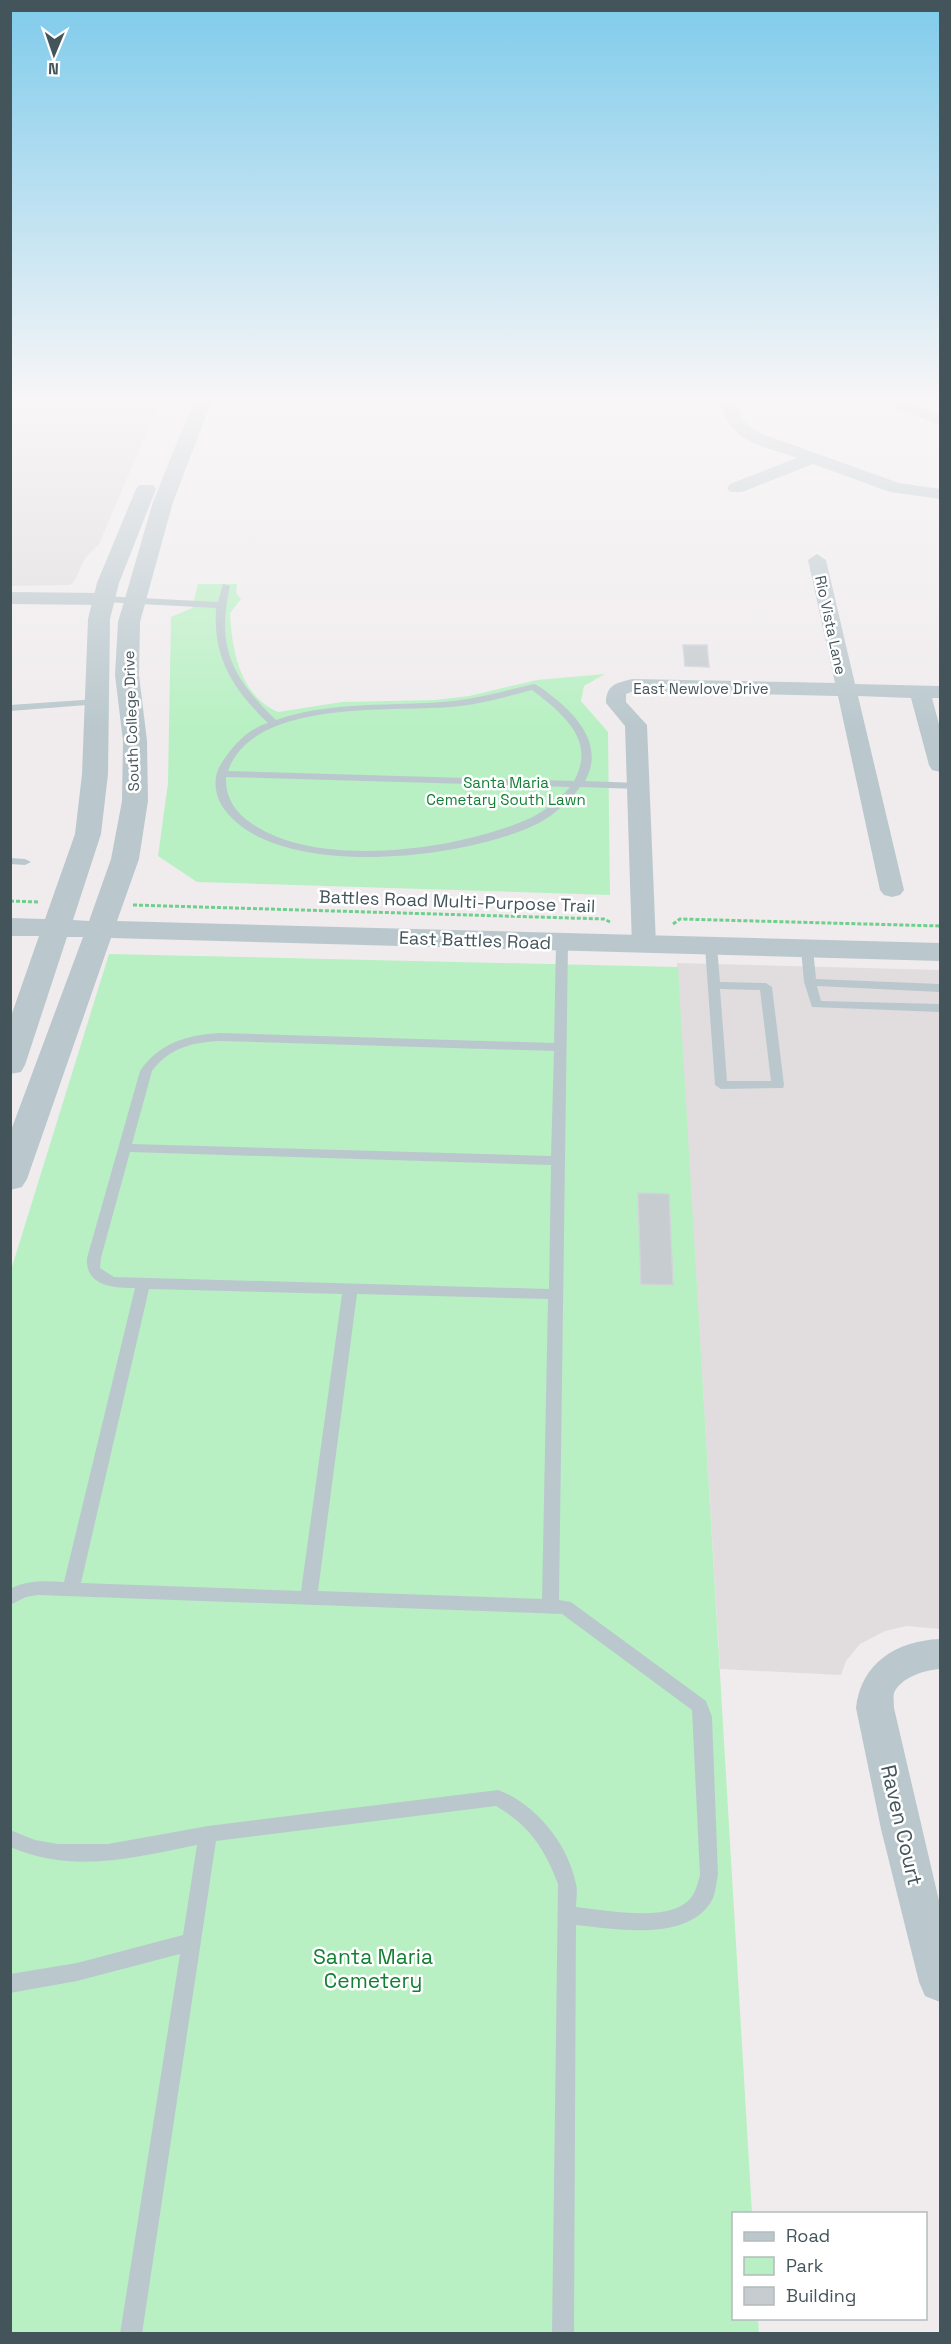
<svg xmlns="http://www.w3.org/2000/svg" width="951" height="2344" viewBox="0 0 951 2344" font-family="'Space Grotesk',sans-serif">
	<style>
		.education { fill: #e1dddf }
		.green { fill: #b8f0c3 }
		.building { fill: #c6ccd0; stroke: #d0d4d9; stroke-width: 1.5 }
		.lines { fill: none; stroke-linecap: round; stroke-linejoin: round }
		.path { stroke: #6fcf8d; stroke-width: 3; stroke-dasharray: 4 2; stroke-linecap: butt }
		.service { fill: #bac8cd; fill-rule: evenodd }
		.minor { fill: #bac8cd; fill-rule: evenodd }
		.tertiary { fill: #bac8cd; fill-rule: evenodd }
		.labels { text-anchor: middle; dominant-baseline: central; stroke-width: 5; stroke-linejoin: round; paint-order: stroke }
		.far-street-label { font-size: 15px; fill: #44545b; stroke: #fff }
		.far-park-label { font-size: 15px; fill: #137f34; stroke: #fff }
		.street-label { font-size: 18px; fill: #44545b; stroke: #fff }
		.near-street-label { font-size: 21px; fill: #44545b; stroke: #fff }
		.near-park-label { font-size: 21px; fill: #137f34; stroke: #fff }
	</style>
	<rect width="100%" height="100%" fill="#f0eced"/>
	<!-- education -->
	<g class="education">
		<path d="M11 398H161L99 544 85 558 75 580 70 585 11 586Z"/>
		<path d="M677 963 940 970V1629L907 1626 885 1631 860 1644 846 1661 841 1675 720 1669Z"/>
	</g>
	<!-- green -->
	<g class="green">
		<path d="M198 584H237L236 593 241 599 230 613C232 649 239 695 278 712L342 702 435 700 469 696 537 680 605 674 584 686 581 701 608 732 610 895 197 882 158 856 168 783 171 617 192 608Z"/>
		<path d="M109 954 678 967 752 2213 734 2214V2318L758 2319 759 2333 11 2334V1270Z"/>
	</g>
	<!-- building -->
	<g class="building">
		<path d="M683 645H707L709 667 685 666Z"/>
		<path d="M638 1193 669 1194 673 1285 641 1284Z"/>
	</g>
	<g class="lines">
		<!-- path -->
		<g class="path">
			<path d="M10 901 38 902"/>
			<path d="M133 905 604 919 610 922"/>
			<path d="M673 924 680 919 940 926"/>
		</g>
		<!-- service -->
		<g class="service">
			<path d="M223 584 230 586C216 647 232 678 276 720 333 700 394 707 453 701 481 698 507 690 534 684 542 687 550 695 557 700 582 721 603 749 585 781L638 783 643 786 638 789 580 787C569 802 555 814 539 823 469 859 272 883 222 806 214 793 213 776 221 764 233 746 246 730 268 723 232 688 213 658 216 608L103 602 98 599 103 596 218 602ZM532 690C562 713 597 740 574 781L228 771C253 699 389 712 451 707 478 705 505 697 532 690ZM226 777 570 787C557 801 543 813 526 820 456 850 317 870 251 823 235 812 225 797 226 777Z"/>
			<path d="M97 699 100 700V704L10 711V705Z"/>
			<path d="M10 858 25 859 31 862 25 865 10 864Z"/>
			<path d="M562 939 568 943 559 1600 571 1602 706 1701 712 1717 718 1875C716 1883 716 1894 711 1902 686 1942 616 1929 576 1925L574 2334H552L558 1884C545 1849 529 1825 496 1806L216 1841 142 2334H120L180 1954 77 1981 10 1993V1974L77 1963 183 1935 197 1845C131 1858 75 1874 10 1847V1830L35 1840 58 1844H108L208 1826 498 1790C536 1804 568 1844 576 1884 578 1891 576 1900 576 1907 605 1910 659 1921 684 1904 695 1897 697 1886 700 1875L692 1710 562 1614 38 1595 26 1597 10 1605V1589C27 1580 46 1581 64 1582L135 1288C113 1288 85 1286 87 1258L140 1071C159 1043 187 1035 220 1033L554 1043 556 943ZM220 1041 554 1051 551 1156 132 1144 152 1071C169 1048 193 1042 220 1041ZM130 1152 551 1165 549 1289 114 1277 100 1268 101 1258ZM149 1289 342 1294 301 1591 81 1583ZM357 1294 548 1299 542 1599 318 1591Z"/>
			<path d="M711 943 717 947 720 982 766 983 772 987 784 1085 783 1088 721 1089 715 1085 705 947ZM720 989 760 990 771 1081H727Z"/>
			<path d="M807 945 813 949 816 979 940 984V992L817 986 821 1001 940 1004V1012L812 1007 804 982 801 949Z"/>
		</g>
		<!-- minor -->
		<g class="minor">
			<path d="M719 398H735L742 420 759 433 899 483 940 489V499L890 492 813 464 742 492H730L727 488 730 484 797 458C760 445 728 442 719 398Z"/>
			<path d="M870 398H895L940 415V425Z"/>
			<path d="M817 554 826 560 855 684 940 686V698H932L940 728V772L932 770 929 765 911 698 858 696 904 890 900 895 892 897 884 895 880 890 838 696 634 691 626 694V702L647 725 656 945 653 950 644 952 635 950 632 945 625 726 606 703C606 685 616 683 632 679L835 683 808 560Z"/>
			<path d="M10 592 103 593 113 599 103 605 10 604Z"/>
			<path d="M940 1639V1669C925 1670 901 1677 894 1693 893 1697 894 1704 894 1708L940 1905V2002L925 1996 919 1982 881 1829 856 1708C861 1663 896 1641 940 1639Z"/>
		</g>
		<!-- tertiary -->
		<path class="tertiary" d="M195 398H213L173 502 140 622 139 675 147 741 148 801 139 859 117 921 940 943V961L111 938 27 1179 22 1187 10 1190V1133L83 937H67L25 1065 21 1072 10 1074V1019L39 936H10V918L45 919 75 834 82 774 88 619 97 583 136 489 139 485H153L156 489 119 583 110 619 108 774 101 834 73 920 89 921 111 859 122 801 123 741 115 675 118 622 153 502Z"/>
	</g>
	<!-- sky -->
	<linearGradient id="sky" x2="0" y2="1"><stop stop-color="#7fcbeb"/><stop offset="0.55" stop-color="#f8f6f7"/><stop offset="1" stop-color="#f8f6f7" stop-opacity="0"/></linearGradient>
	<rect width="951" height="727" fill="url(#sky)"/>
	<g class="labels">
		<!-- far-street labels -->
		<g class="far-street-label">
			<text transform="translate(831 625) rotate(78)">Rio Vista Lane</text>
			<text x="701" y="688">East Newlove Drive</text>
			<text transform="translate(131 721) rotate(-92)">South College Drive</text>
		</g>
		<!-- far-park labels -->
		<g class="far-park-label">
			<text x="506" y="782">Santa Maria<tspan x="506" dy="17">Cemetary South Lawn</tspan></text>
		</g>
		<!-- street labels -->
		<g class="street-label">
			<text transform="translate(457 901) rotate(2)">Battles Road Multi-Purpose Trail</text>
			<text transform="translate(475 940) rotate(2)">East Battles Road</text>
		</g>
		<!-- near-street labels -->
		<g class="near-street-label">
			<text transform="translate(902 1825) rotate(77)">Raven Court</text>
		</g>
		<!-- near-park labels -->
		<g class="near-park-label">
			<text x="373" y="1956">Santa Maria<tspan x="373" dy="24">Cemetery</tspan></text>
		</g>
	</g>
	<!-- border -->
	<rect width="951" height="2344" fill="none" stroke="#44545b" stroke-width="24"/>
	<!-- legend -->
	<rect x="732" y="2212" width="195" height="108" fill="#ffffff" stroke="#b4bbbd" stroke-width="1.5"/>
	<rect x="744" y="2232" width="30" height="9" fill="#bac8cd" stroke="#b4bbbd" stroke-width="1.5"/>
	<text x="786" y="2242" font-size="18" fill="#44545b">Road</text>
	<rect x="744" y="2257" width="30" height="18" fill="#b8f0c3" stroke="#b4bbbd" stroke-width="1.5"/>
	<text x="786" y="2272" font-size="18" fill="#44545b">Park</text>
	<rect x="744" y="2287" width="30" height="18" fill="#c6ccd0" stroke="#b4bbbd" stroke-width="1.5"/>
	<text x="786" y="2302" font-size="18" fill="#44545b">Building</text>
	<!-- north arrow -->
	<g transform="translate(54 54) rotate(182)" stroke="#ffffff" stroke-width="4.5" paint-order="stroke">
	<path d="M0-4.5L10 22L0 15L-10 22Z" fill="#44545b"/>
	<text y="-9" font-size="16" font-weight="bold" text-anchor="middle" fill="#44545b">N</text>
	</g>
</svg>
